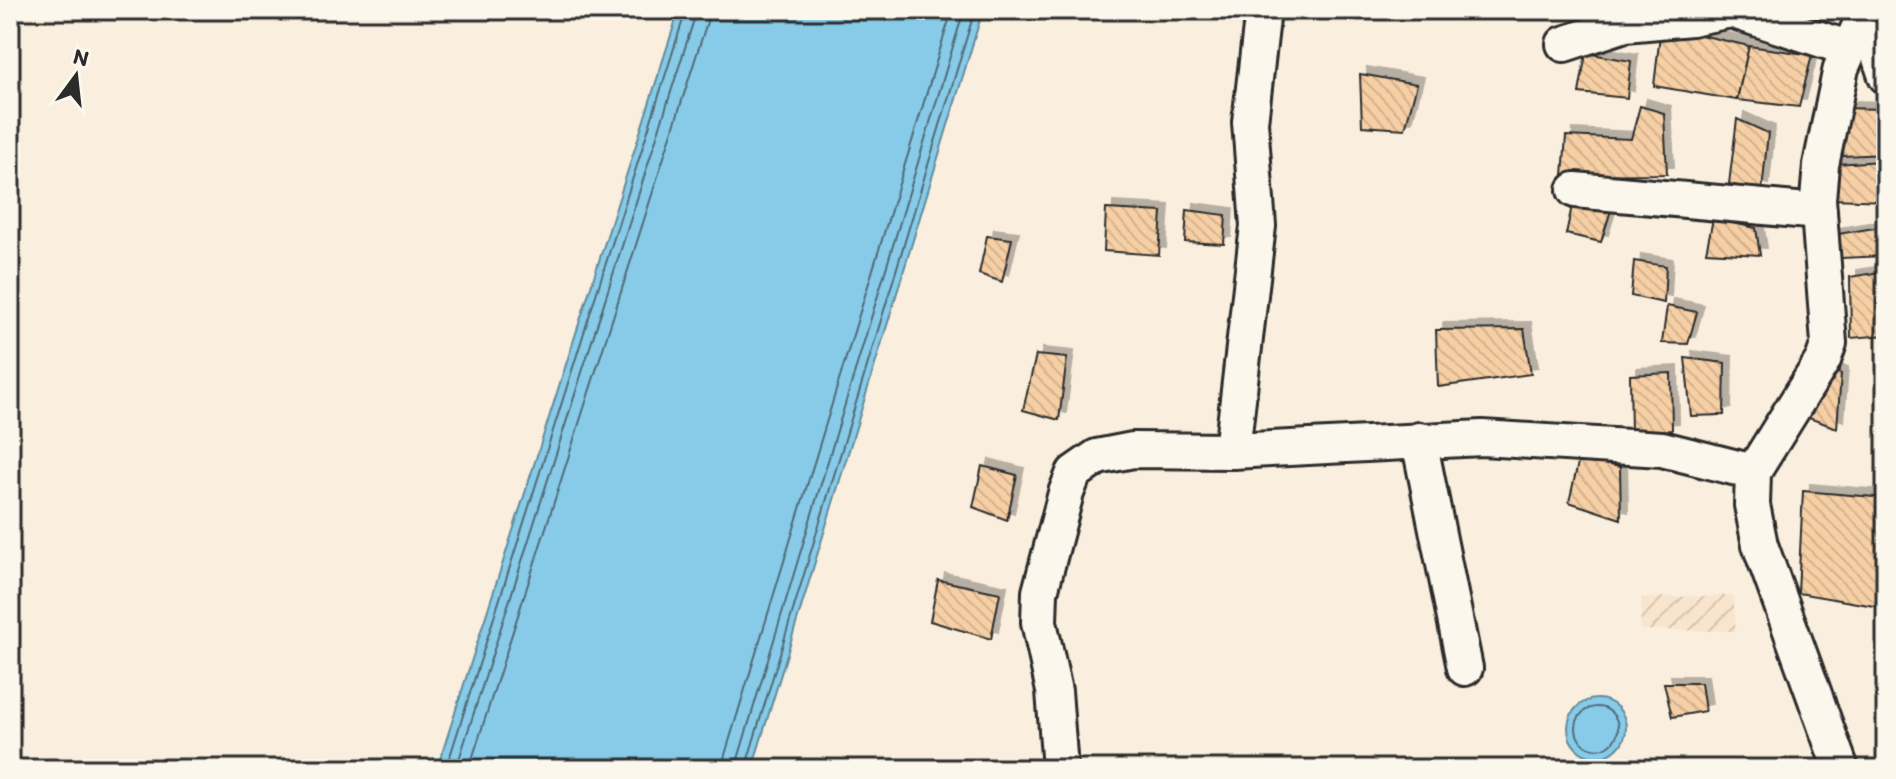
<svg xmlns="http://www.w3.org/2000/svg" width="1896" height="779" viewBox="0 0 1896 779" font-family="Itim,sans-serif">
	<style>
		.industrial { fill: url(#industrial-furrows) }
		.water { fill: #87cbe8; stroke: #628b9c; stroke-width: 2 }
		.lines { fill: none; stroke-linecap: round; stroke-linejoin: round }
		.shore { stroke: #506b77; stroke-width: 2 }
		.building { fill: url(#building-back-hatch); stroke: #2b2b2b; stroke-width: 2; filter: url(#shadow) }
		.minor-casing { stroke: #2b2b2b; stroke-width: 40 }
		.minor { stroke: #fbf7ec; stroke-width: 34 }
	</style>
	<defs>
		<pattern id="industrial-furrows" width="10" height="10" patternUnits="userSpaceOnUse" patternTransform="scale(2)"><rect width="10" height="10" fill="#f9e5cd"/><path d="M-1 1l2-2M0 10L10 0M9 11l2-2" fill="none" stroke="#d6c5b0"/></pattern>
		<pattern id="building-back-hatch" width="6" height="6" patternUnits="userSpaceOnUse" patternTransform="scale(2)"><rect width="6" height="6" fill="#f6cfa5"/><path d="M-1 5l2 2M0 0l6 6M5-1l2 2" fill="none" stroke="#d3b28e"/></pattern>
		<filter id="shadow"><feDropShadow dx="7" dy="-7" stdDeviation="0" flood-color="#0004"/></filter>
	</defs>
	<rect width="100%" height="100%" fill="#faefde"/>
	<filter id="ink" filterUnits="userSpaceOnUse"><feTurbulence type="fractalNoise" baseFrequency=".0125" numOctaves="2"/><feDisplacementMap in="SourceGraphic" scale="16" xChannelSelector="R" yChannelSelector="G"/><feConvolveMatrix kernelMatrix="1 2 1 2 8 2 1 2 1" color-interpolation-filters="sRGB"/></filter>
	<g filter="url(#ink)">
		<!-- industrial -->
		<path class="industrial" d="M1733 595 1736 631 1640 630 1642 598Z"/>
		<!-- water -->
		<g class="water">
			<path d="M679 10H983L752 769H437Z"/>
			<circle cx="1597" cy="728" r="29"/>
		</g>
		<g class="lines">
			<!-- shore -->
			<g class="shore">
				<circle cx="1597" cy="728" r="21"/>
				<path d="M446 769 686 10"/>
				<path d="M456 769 697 10"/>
				<path d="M469 769 707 22 709 10"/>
				<path d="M723 769 724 758 952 10"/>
				<path d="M735 769 964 10"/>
				<path d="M745 769 975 10"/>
			</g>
		</g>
		<!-- building -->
		<g class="building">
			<path d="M1661 26 1749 46 1737 100 1654 86Z"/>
			<path d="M1749 46 1812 55 1799 107 1737 100Z"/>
			<path d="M1586 53 1631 61 1627 98 1579 93Z"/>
			<path d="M1360 74 1417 84 1405 129 1362 126Z"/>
			<path d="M1640 106 1664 113 1667 174 1563 175 1566 136 1631 139Z"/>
			<path d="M1841 108 1884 109 1886 154 1843 156Z"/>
			<path d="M1737 119 1768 133 1762 191 1729 184Z"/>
			<path d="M1882 161 1886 201 1832 199 1835 164Z"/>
			<path d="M1572 206 1611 210 1601 242 1566 234Z"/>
			<path d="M1106 209 1162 212 1159 255 1104 251Z"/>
			<path d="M1187 210 1226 215 1224 244 1185 242Z"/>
			<path d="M1713 219 1756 228 1760 255 1706 252Z"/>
			<path d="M1886 226V256L1841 258 1832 235Z"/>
			<path d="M987 236 1012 239 1002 282 979 274Z"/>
			<path d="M1634 261 1666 266 1664 303 1631 296Z"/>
			<path d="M1886 271V335L1851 338 1850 277Z"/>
			<path d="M1667 306 1697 312 1688 344 1662 343Z"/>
			<path d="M1524 329 1531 374 1438 387 1436 330Z"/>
			<path d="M1036 355 1067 358 1059 420 1023 410Z"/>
			<path d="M1685 358 1725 363 1724 415 1691 416Z"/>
			<path d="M1822 368 1841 374 1837 428 1803 416Z"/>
			<path d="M1671 373 1672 430 1631 433 1630 375Z"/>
			<path d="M1579 459 1620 467 1621 519 1569 502Z"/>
			<path d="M982 466 1017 475 1007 520 973 507Z"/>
			<path d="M1803 491 1886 498V608L1798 593Z"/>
			<path d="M938 580 1000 593 991 639 930 621Z"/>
			<path d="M1664 683H1701L1705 711 1672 717Z"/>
		</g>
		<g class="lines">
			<!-- minor casing -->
			<g class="minor-casing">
				<g id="minor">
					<path d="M1864 10 1886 76"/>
					<path d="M1564 44 1625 24 1691 18 1731 10 1850 49"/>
					<path d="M1575 190 1819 212"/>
					<path d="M1419 440 1465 668"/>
					<path d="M1232 451 1482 438 1662 449 1753 472"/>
					<path d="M1060 769 1054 691 1039 622 1040 592 1066 493 1074 473 1097 457 1133 450 1232 451 1258 226 1250 122 1263 10"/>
					<path d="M1841 769 1760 545 1752 505 1753 472 1823 360 1829 343 1818 199 1821 165 1841 68 1865 14"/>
				</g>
			</g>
			<!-- minor -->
			<use href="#minor" class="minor"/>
		</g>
	</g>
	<!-- margin -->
	<rect width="1896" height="779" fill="none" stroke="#fbf7ec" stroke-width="40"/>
	<rect x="20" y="20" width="1856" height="739" fill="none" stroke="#2b2b2b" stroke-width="3" filter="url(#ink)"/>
	<!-- north arrow -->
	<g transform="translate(76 76) rotate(15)" stroke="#fbf7ec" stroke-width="6" paint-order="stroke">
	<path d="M0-6L14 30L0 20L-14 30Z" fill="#2b2b2b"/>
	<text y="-12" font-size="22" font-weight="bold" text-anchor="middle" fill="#2b2b2b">N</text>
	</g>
</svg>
